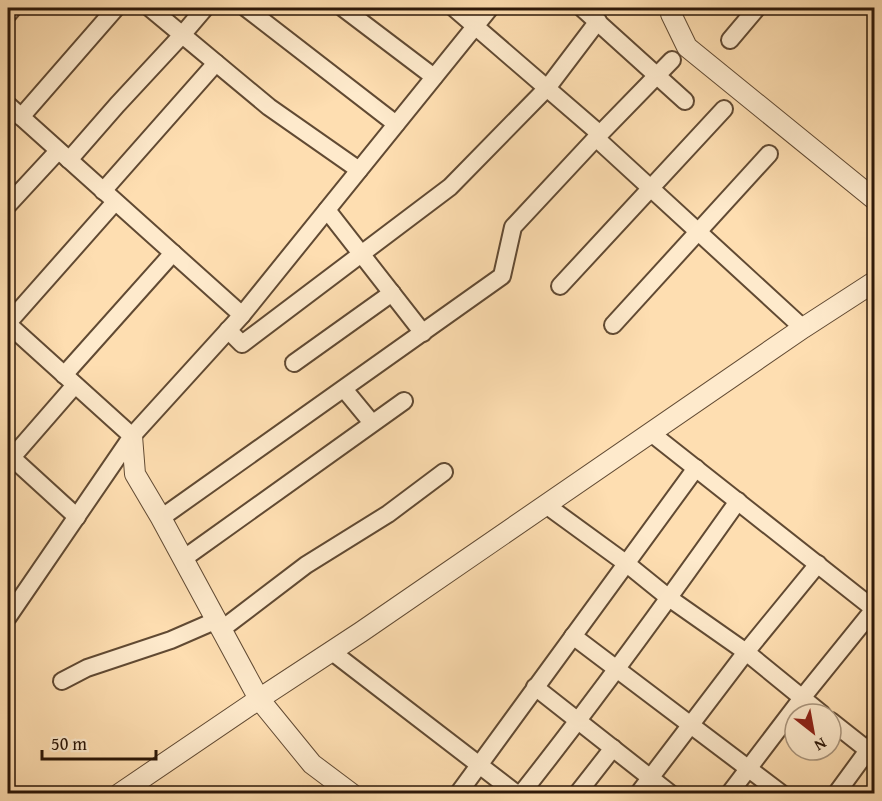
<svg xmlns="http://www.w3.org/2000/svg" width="882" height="801" viewBox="0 0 882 801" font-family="'Gentium Book Plus',serif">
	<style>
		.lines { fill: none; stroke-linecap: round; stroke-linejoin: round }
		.minor-casing { stroke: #614a33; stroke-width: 20 }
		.tertiary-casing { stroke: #614a33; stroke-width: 22 }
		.minor { stroke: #feeacc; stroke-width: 16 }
		.tertiary { stroke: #feeacc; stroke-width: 20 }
	</style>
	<rect width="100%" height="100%" fill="#fedeb1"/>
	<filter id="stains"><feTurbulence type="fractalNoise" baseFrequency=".00333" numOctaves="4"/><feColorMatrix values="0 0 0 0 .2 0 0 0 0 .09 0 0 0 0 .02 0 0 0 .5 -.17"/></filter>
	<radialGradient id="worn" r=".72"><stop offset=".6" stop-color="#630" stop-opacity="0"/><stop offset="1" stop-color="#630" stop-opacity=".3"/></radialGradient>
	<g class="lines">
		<!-- minor casing -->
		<g class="minor-casing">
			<g id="minor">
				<path d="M150 8 269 107 359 170"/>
				<path d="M246 8 396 124"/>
				<path d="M343 8 434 77"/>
				<path d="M454 8 600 134"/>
				<path d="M582 8 685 101"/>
				<path d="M8 14 13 8"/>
				<path d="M730 40 757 8"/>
				<path d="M8 105 242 315"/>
				<path d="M21 117 116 8"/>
				<path d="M596 138 803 328"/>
				<path d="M69 160 117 105 182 35 205 8"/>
				<path d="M103 191 216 63"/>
				<path d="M8 205 58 151"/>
				<path d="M327 210 423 333"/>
				<path d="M560 286 724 109"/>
				<path d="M8 323 115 202"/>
				<path d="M8 324 132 436"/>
				<path d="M613 325 769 154"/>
				<path d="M228 330 242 344 450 187 548 87 598 21"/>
				<path d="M294 363 392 293"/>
				<path d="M64 375 173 253"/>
				<path d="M344 389 372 423"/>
				<path d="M651 433 874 609"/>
				<path d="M8 454 77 517"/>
				<path d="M8 462 75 385"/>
				<path d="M546 505 627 564 669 598 746 652 822 714"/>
				<path d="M161 518 502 276 513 227 596 138 672 60"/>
				<path d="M183 559 404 401"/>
				<path d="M8 617 132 436 242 315 490 8"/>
				<path d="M222 629 306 565 388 514 444 472"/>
				<path d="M573 636 782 794"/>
				<path d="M331 651 517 794"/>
				<path d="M62 681 87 668 171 640 217 620"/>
				<path d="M535 687 671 794"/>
				<path d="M831 721 874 755"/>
				<path d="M458 794 696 468"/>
				<path d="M521 794C597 698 668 600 738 501"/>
				<path d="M577 794 613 748"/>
				<path d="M638 794 746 652 818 564"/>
				<path d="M729 794 802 698 874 609"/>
				<path d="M836 794 874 742"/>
			</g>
		</g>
		<!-- tertiary casing -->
		<g class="tertiary-casing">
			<g id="tertiary">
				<path d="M671 8V14L687 47 874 199"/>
				<path d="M132 436 135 474 161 518 259 699 312 764 352 794"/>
				<path d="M119 794 259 699 361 632 803 328 874 282"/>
			</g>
		</g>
		<!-- minor -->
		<use href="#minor" class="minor"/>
		<!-- tertiary -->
		<use href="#tertiary" class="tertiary"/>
	</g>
	<!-- margin -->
	<rect width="882" height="801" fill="none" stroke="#fedeb1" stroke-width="30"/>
	<rect x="9" y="9" width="864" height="783" fill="none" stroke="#2d1809" stroke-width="3"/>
	<rect x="15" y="15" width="852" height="771" fill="none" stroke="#2d1809" stroke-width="1.5"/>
	<!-- north arrow -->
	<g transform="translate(813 732) rotate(149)"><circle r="28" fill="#feeacc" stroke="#aa967e" stroke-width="1.5"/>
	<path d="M0-4.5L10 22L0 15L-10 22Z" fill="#8f2418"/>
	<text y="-9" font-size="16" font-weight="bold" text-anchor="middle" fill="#2d1809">N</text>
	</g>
	<!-- scale -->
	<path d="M42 750v9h114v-9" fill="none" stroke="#2d1809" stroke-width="3"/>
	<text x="51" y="750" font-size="18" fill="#2d1809" stroke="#feeacc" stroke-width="4.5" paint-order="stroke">50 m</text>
	<rect width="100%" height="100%" filter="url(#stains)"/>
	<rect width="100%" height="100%" fill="url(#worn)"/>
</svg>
